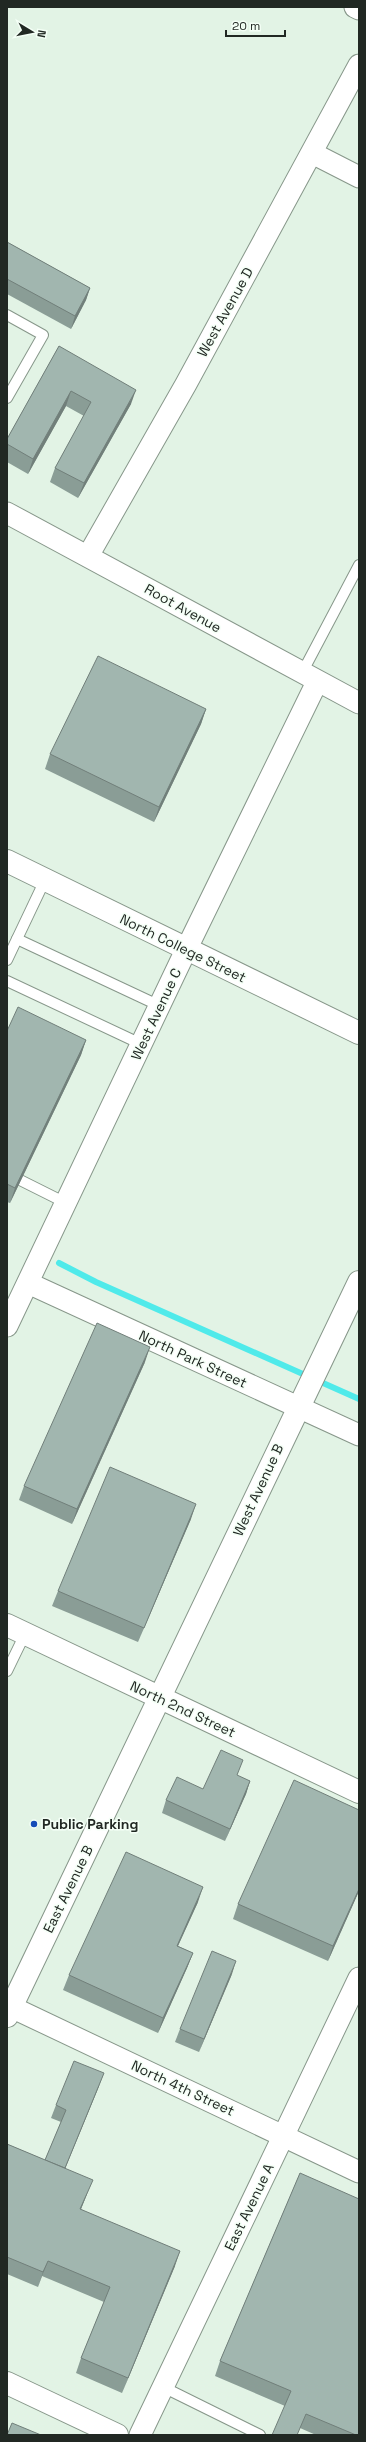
<svg xmlns="http://www.w3.org/2000/svg" width="366" height="2442" viewBox="0 0 366 2442" font-family="'Space Grotesk',sans-serif">
	<style>
		.lines { fill: none; stroke-linecap: round; stroke-linejoin: round }
		.stream { stroke: #50eaea; stroke-width: 6 }
		.lane-casing { stroke: #87978a; stroke-width: 12 }
		.street-casing { stroke: #87978a; stroke-width: 23 }
		.secondary-casing { stroke: #87978a; stroke-width: 24 }
		.lane { stroke: #fff; stroke-width: 10 }
		.street { stroke: #fff; stroke-width: 21 }
		.secondary { stroke: #fff; stroke-width: 22 }
		.wall { fill: #8a9d96 }
		.shaded-wall { fill: #717f7a }
		.building { fill: #a1b6af; stroke: #717f7a }
		.poi-dot { fill: #154cb8; stroke: #f4fff6; stroke-width: 1.5 }
		.labels { text-anchor: middle; dominant-baseline: central; stroke-width: 3; stroke-linejoin: round; paint-order: stroke }
		.street-label { font-size: 14px; fill: #212823; stroke: #f4fff6 }
		.poi-label { font-size: 14px; font-weight: bold; fill: #212823; stroke: #f4fff6; text-anchor: start }
	</style>
	<rect width="100%" height="100%" fill="#e2f3e5"/>
	<g class="lines">
		<!-- stream -->
		<path class="stream" d="M59 1263 96 1282 359 1399"/>
		<!-- lane casing -->
		<g class="lane-casing">
			<g id="lane">
				<path d="M7 315 43 335 7 398"/>
				<path d="M302 673 359 565"/>
				<path d="M17 939 160 1006"/>
				<path d="M7 960 45 880"/>
				<path d="M7 981 141 1044"/>
				<path d="M20 1180 66 1203"/>
				<path d="M7 1671 25 1634"/>
				<path d="M163 2387 260 2435"/>
			</g>
		</g>
		<!-- street casing -->
		<g class="street-casing">
			<g id="street">
				<path d="M355 7 359 9"/>
				<path d="M312 153 359 177"/>
				<path d="M7 513 359 703"/>
				<path d="M88 556 186 384 359 65"/>
				<path d="M28 1283 359 1435"/>
				<path d="M7 1326 186 950 317 682"/>
				<path d="M7 2005 359 2172"/>
				<path d="M140 2435 359 1978"/>
			</g>
		</g>
		<!-- secondary casing -->
		<g class="secondary-casing">
			<g id="secondary">
				<path d="M7 861 359 1033"/>
				<path d="M7 1625 359 1792"/>
				<path d="M7 2016 359 1282"/>
				<path d="M7 2383 117 2435"/>
			</g>
		</g>
		<!-- lane -->
		<use href="#lane" class="lane"/>
		<!-- street -->
		<use href="#street" class="street"/>
		<!-- secondary -->
		<use href="#secondary" class="secondary"/>
	</g>
	<!-- wall -->
	<g class="wall">
		<path d="M7 242 90 288 86 300 71 329 7 294Z"/>
		<path d="M59 346 131 404 78 498 50 482 55 468 84 416 66 406 28 474 7 462V439Z"/>
		<path d="M206 709 201 724 154 822 45 769 50 754Z"/>
		<path d="M7 1031 86 1040 81 1055 10 1203 7 1202Z"/>
		<path d="M145 1362 72 1524 19 1500 24 1486Z"/>
		<path d="M191 1519 138 1642 52 1606 58 1591Z"/>
		<path d="M238 1776 250 1781 246 1794 225 1841 162 1813 166 1800 203 1789Z"/>
		<path d="M359 1810V1891L328 1961 233 1919 238 1904Z"/>
		<path d="M198 1902 178 1946 193 1953 187 1968 158 2033 63 1990 69 1975Z"/>
		<path d="M232 1974 199 2052 175 2042 180 2029Z"/>
		<path d="M99 2086 65 2168 87 2194 81 2209 175 2266 122 2393 76 2373 81 2358 104 2302 42 2276 38 2287 7 2274V2144L45 2160 61 2122 51 2118 56 2105Z"/>
		<path d="M300 2173 359 2435H316L300 2428 285 2406 215 2376 220 2361Z"/>
	</g>
	<!-- shaded-wall -->
	<g class="shaded-wall">
		<path d="M90 288 86 300 71 329 75 316Z"/>
		<path d="M136 390 131 404 78 498 84 483Z"/>
		<path d="M71 391 66 406 28 474 33 459Z"/>
		<path d="M206 709 201 724 154 822 159 807Z"/>
		<path d="M86 1040 81 1055 10 1203 15 1188Z"/>
		<path d="M150 1347 145 1362 72 1524 77 1509Z"/>
		<path d="M196 1504 191 1519 138 1642 144 1628Z"/>
		<path d="M250 1781 246 1794 225 1841Z"/>
		<path d="M203 1887 198 1902 171 1961 177 1946Z"/>
		<path d="M359 1889V1891L328 1961 333 1946Z"/>
		<path d="M193 1953 187 1968 158 2033 163 2018Z"/>
		<path d="M236 1961 232 1974 199 2052 204 2039Z"/>
		<path d="M104 2073 99 2086 60 2181 64 2169Z"/>
		<path d="M93 2180 87 2194 75 2224 80 2209Z"/>
		<path d="M180 2251 175 2266 122 2393 128 2378Z"/>
		<path d="M48 2261 42 2276 38 2287 43 2272Z"/>
	</g>
	<!-- building -->
	<g class="building">
		<path d="M7 242 90 288 75 316 7 279Z"/>
		<path d="M59 346 136 390 84 483 55 468 91 402 71 391 33 459 7 444V439Z"/>
		<path d="M98 656 206 709 159 807 50 754Z"/>
		<path d="M18 1007 86 1040 15 1188 7 1184V1031Z"/>
		<path d="M97 1323 150 1347 77 1509 24 1486Z"/>
		<path d="M110 1467 196 1504 144 1628 58 1591Z"/>
		<path d="M221 1750 243 1760 237 1775 250 1781 230 1829 166 1800 177 1777 203 1789Z"/>
		<path d="M294 1780 359 1810V1889L333 1946 238 1904Z"/>
		<path d="M126 1852 203 1887 177 1946 193 1953 163 2018 69 1975Z"/>
		<path d="M212 1951 236 1961 204 2039 180 2029Z"/>
		<path d="M74 2061 104 2073 65 2168 45 2160 66 2110 56 2105Z"/>
		<path d="M7 2144 93 2180 80 2209 180 2251 128 2378 81 2358 110 2287 48 2261 43 2272 7 2257Z"/>
		<path d="M300 2173 359 2199V2435H356L306 2414 297 2435H272L291 2391 220 2361Z"/>
		<path d="M12 2423 41 2435H7Z"/>
	</g>
	<!-- markers -->
	<circle class="poi-dot" cx="34" cy="1824" r="4"/>
	<g class="labels">
		<!-- street labels -->
		<g class="street-label">
			<text transform="translate(225 312) rotate(-61)">West Avenue D</text>
			<text transform="translate(183 608) rotate(29)">Root Avenue</text>
			<text transform="translate(183 948) rotate(26)">North College Street</text>
			<text transform="translate(156 1014) rotate(-65)">West Avenue C</text>
			<text transform="translate(193 1359) rotate(25)">North Park Street</text>
			<text transform="translate(258 1490) rotate(-65)">West Avenue B</text>
			<text transform="translate(183 1709) rotate(25)">North 2nd Street</text>
			<text transform="translate(68 1889) rotate(-64)">East Avenue B</text>
			<text transform="translate(183 2088) rotate(25)">North 4th Street</text>
			<text transform="translate(249 2207) rotate(-64)">East Avenue A</text>
		</g>
		<!-- poi labels -->
		<g class="poi-label">
			<text x="42" y="1824">Public Parking</text>
		</g>
	</g>
	<!-- border -->
	<rect width="366" height="2442" fill="none" stroke="#212823" stroke-width="16"/>
	<!-- north arrow -->
	<g transform="translate(32 32) rotate(100)" stroke="#f4fff6" stroke-width="3" paint-order="stroke">
	<path d="M0-3L7 15L0 10L-7 15Z" fill="#212823"/>
	<text y="-6" font-size="11" font-weight="bold" text-anchor="middle" fill="#212823">N</text>
	</g>
	<!-- scale -->
	<path d="M226 30v6h59v-6" fill="none" stroke="#212823" stroke-width="2"/>
	<text x="232" y="30" font-size="12" fill="#212823" stroke="#f4fff6" stroke-width="3" paint-order="stroke">20 m</text>
</svg>
